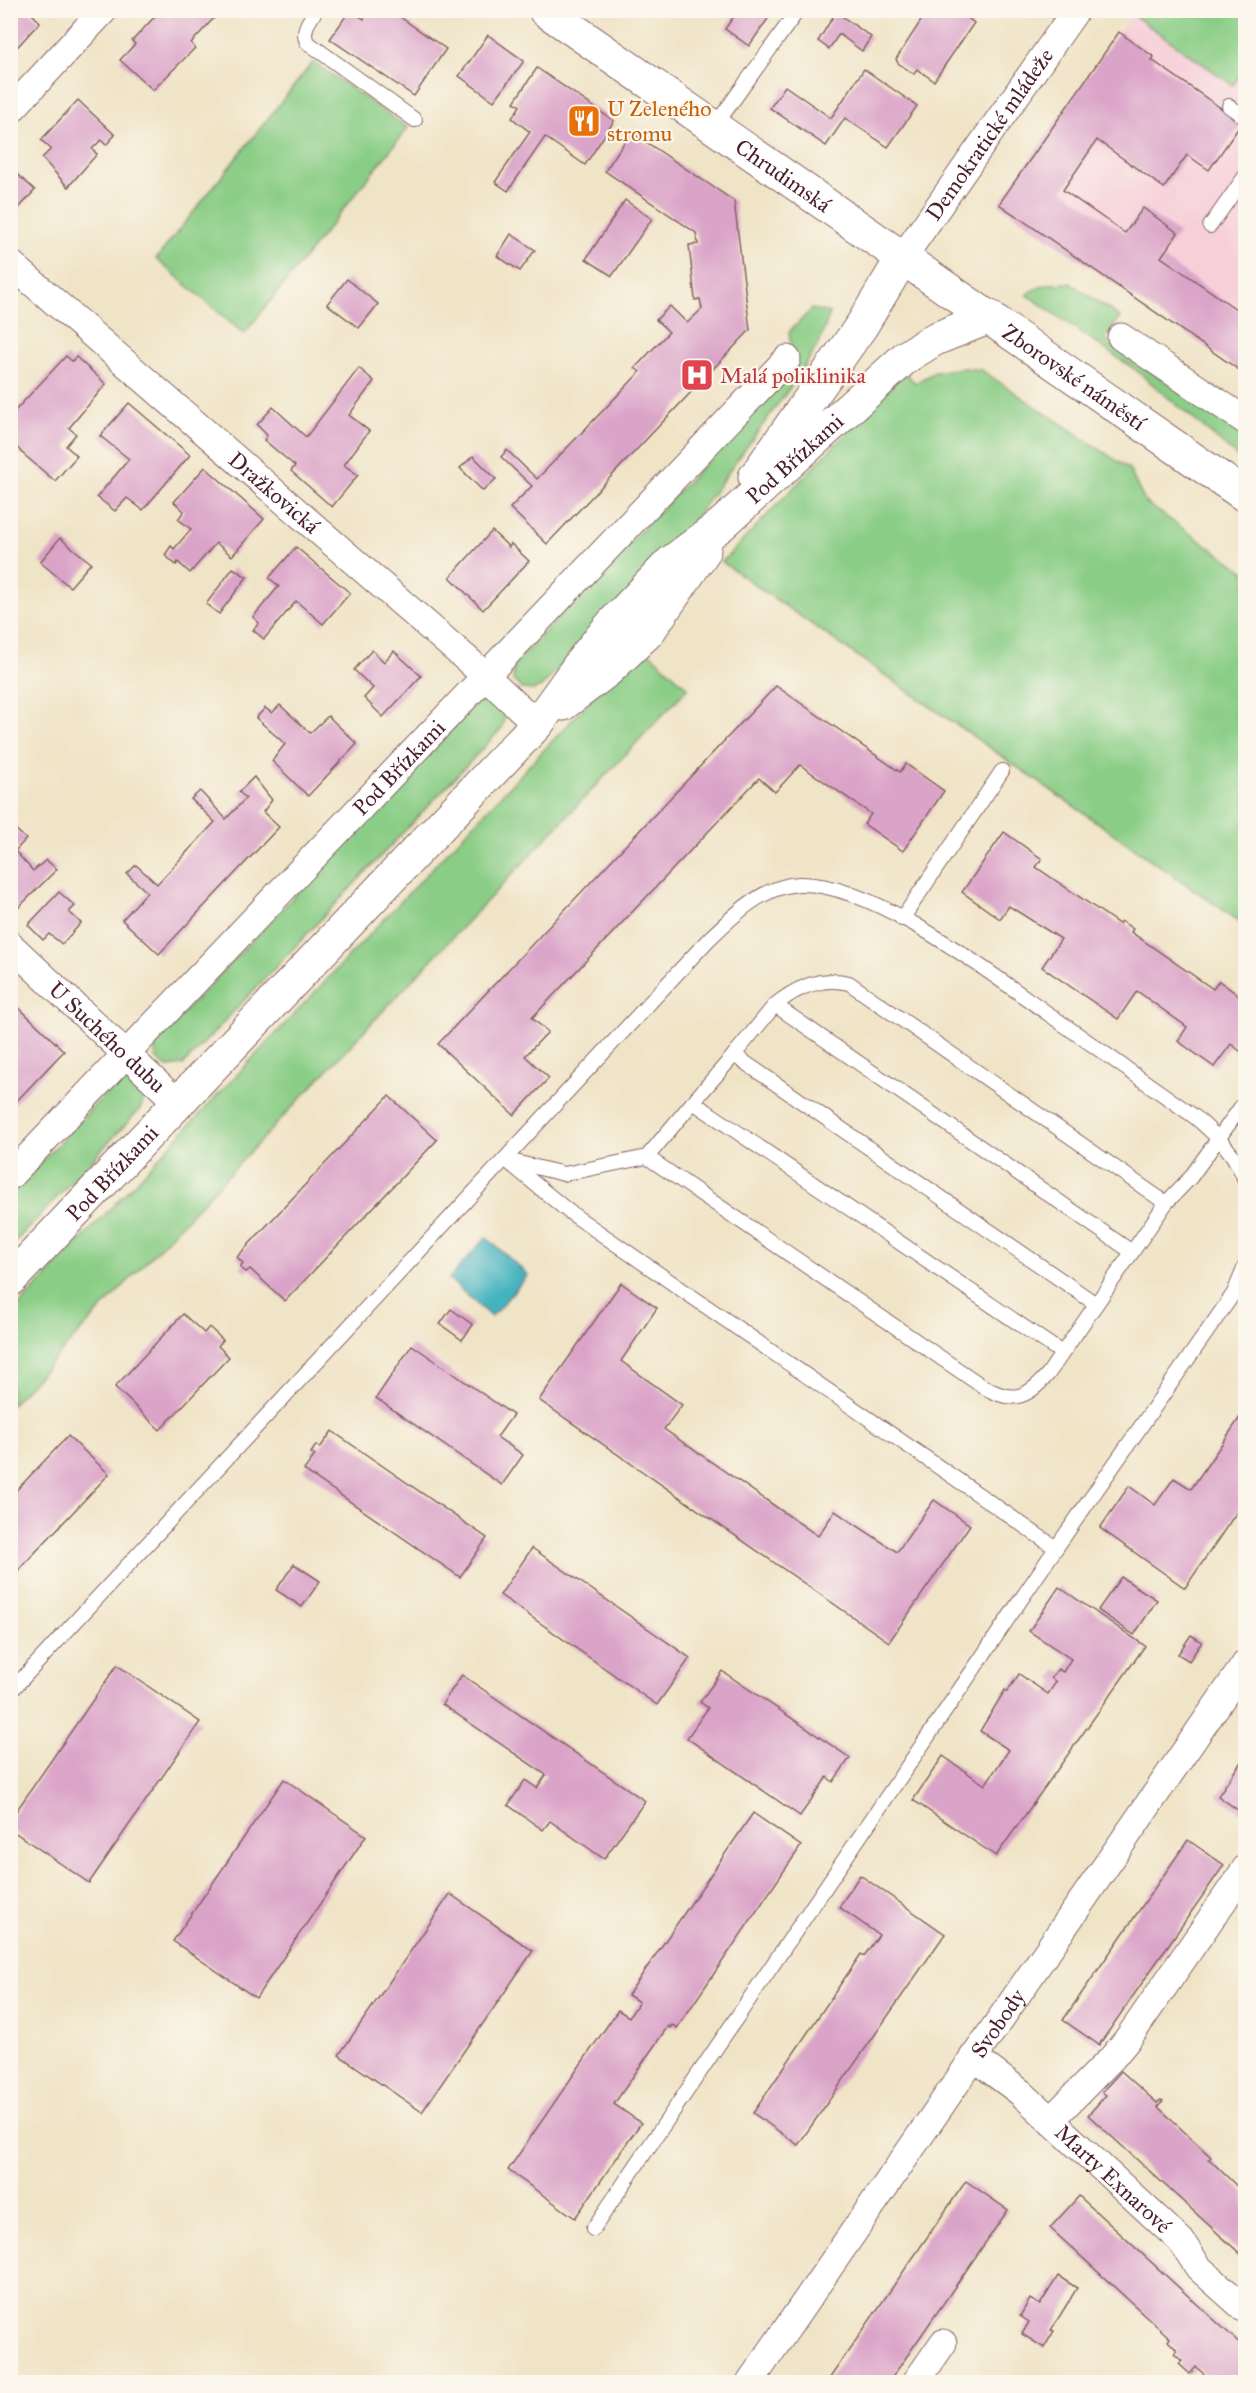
<svg xmlns="http://www.w3.org/2000/svg" width="1256" height="2393" viewBox="0 0 1256 2393" font-family="'IM FELL Great Primer',serif">
	<style>
		.built { fill: #f6cfd9 }
		.green { fill: #8acd86; stroke: #6a7658; stroke-width: 1.5 }
		.water { fill: #44b3bf; stroke: #476975; stroke-width: 1.5 }
		.building { fill: #daa3c8 }
		.lines { fill: none; stroke-linecap: round; stroke-linejoin: round }
		.lane-casing { stroke: #846462; stroke-width: 16 }
		.street-casing { stroke: #846462; stroke-width: 29 }
		.secondary-casing { stroke: #846462; stroke-width: 35 }
		.lane { stroke: #fff; stroke-width: 14 }
		.street { stroke: #fff; stroke-width: 27 }
		.secondary { stroke: #fff; stroke-width: 33 }
		.labels { text-anchor: middle; dominant-baseline: central; stroke-width: 4.5; stroke-linejoin: round; paint-order: stroke }
		.food-label { font-size: 22px; fill: #c56008; stroke: #fbf7ec; text-anchor: start }
		.street-label { font-size: 22px; fill: #4a1f2b; stroke: #fbf7ec }
		.health-label { font-size: 22px; fill: #be3a42; stroke: #fbf7ec; text-anchor: start }
	</style>
	<rect width="100%" height="100%" fill="#fbf7ec"/>
	<filter id="ink" filterUnits="userSpaceOnUse"><feTurbulence type="fractalNoise" baseFrequency=".0167" numOctaves="2"/><feDisplacementMap in="SourceGraphic" scale="12" xChannelSelector="R" yChannelSelector="G"/><feConvolveMatrix kernelMatrix="1 2 1 2 8 2 1 2 1" color-interpolation-filters="sRGB"/></filter>
	<filter id="wash" filterUnits="userSpaceOnUse"><feTurbulence type="fractalNoise" baseFrequency=".008" numOctaves="4" result="noise"/><feDisplacementMap in="SourceGraphic" scale="24" xChannelSelector="R" yChannelSelector="G"/><feGaussianBlur stdDeviation="1.35" result="paint"/><feColorMatrix in="noise" values="0 0 0 0 0 0 0 0 0 0 0 0 0 0 0 0 0 1.4 0 .05"/><feComposite in="paint" operator="in"/></filter>
	<g filter="url(#wash)">
		<rect width="100%" height="100%" fill="#f0e4c7"/>
		<!-- built -->
		<path class="built" d="M1134 11H1245V302L1212 351 999 204Z"/>
		<!-- green -->
		<g class="green">
			<path d="M1134 11H1245V68L1233 85 1132 14Z"/>
			<path d="M313 62 408 128 244 334 156 259Z"/>
			<path d="M1070 283 1120 317 1105 340 1245 436V463L1137 371 1027 295C1039 284 1054 283 1070 283Z"/>
			<path d="M812 309 830 313 819 343 799 375 690 525 660 561 541 687 534 690 522 689 513 680 514 664 795 369 789 332Z"/>
			<path d="M963 368 981 370 1129 469 1145 502 1245 572V925L722 562 905 372 915 383 935 372Z"/>
			<path d="M642 646 688 688 11 1405V1314Z"/>
			<path d="M484 700C501 700 509 714 501 729L183 1065 168 1067C157 1063 152 1054 156 1042L478 702Z"/>
			<path d="M122 1080C140 1079 149 1093 140 1109L11 1246V1194L109 1090Z"/>
		</g>
		<!-- water -->
		<path class="water" d="M486 1237 528 1275 491 1317 449 1279Z"/>
		<g id="blocks">
			<!-- building -->
			<g class="building">
				<path d="M10 10H28L40 22 10 55Z"/>
				<path d="M161 10H209L215 17 191 43 195 48 153 90 120 60 135 44 132 41Z"/>
				<path d="M350 10 364 19 370 10H390L446 49 414 96 330 39Z"/>
				<path d="M738 10H774L749 46 725 29Z"/>
				<path d="M928 10H958L974 23 934 81 917 69 914 74 898 63 896 59Z"/>
				<path d="M836 12 871 37 862 51 839 34 829 49 818 41Z"/>
				<path d="M1119 32 1154 57 1152 60 1242 123 1209 170 1187 155 1164 188 1097 140 1063 190 1125 233 1143 208 1178 233 1161 257 1239 311 1245 302V374L999 204Z"/>
				<path d="M488 35 524 61 494 101 459 76Z"/>
				<path d="M537 68 614 121 585 165 545 137 508 191 495 182 530 132 512 118 520 106 514 102Z"/>
				<path d="M864 69 917 106 888 147 845 118 826 146 770 108 785 86 831 118Z"/>
				<path d="M78 100 115 135 106 145 101 140 92 149 97 154 68 187 42 158 51 149 41 140Z"/>
				<path d="M631 132 734 201 750 330 547 544 510 508 532 486 501 457 507 450 537 479 640 372 635 368 669 332 656 320 670 306 687 323 702 309 700 299 695 300 689 245 698 244 696 233 605 171Z"/>
				<path d="M10 168 35 190 10 218Z"/>
				<path d="M625 200 652 219 612 276 586 259Z"/>
				<path d="M511 234 535 250 520 271 497 256Z"/>
				<path d="M347 279 378 304 359 328 327 304Z"/>
				<path d="M66 356 72 361 76 357 106 384 69 428 76 434 66 446 77 456 55 481 22 453 10 439V416Z"/>
				<path d="M359 368 374 381 349 415 369 431 344 465 358 475 332 507 291 471 295 466 264 440 267 435 257 425 273 407 306 437Z"/>
				<path d="M129 403 190 455 143 510 127 498 115 511 97 497 129 459 100 436Z"/>
				<path d="M473 456 496 479 483 491 460 468Z"/>
				<path d="M205 467 264 519 232 556 216 543 190 573 178 562 176 565 165 555 171 546 174 549 191 529 178 519 184 511 174 502Z"/>
				<path d="M492 531 509 547 511 544 529 561 483 610 450 577Z"/>
				<path d="M60 538 91 563 70 587 40 562Z"/>
				<path d="M296 547 350 593 323 624 296 601 264 639 253 630 259 623 253 617 279 586 269 578Z"/>
				<path d="M233 568 247 577 219 614 206 604Z"/>
				<path d="M372 650 384 662 394 651 421 676 383 717 364 698 373 688 354 670Z"/>
				<path d="M776 686 900 772 906 764 944 791 903 851 864 824 871 814 800 765 775 792 759 778 532 1018 548 1032 525 1056 549 1078 514 1115 438 1044Z"/>
				<path d="M280 705 310 733 328 716 357 744 308 796 272 761 285 744 256 718 265 708 272 713Z"/>
				<path d="M254 777 272 800 263 812 279 827 159 954 122 920 147 892 127 874 136 865 157 884 215 822 191 799 200 791 226 819 246 798 239 792Z"/>
				<path d="M10 824 26 839 15 851 33 871 46 860 57 869 13 913 10 910Z"/>
				<path d="M1004 832 1042 859 1036 867 1119 924 1121 921 1133 929 1131 932 1213 989 1219 981 1245 1000V1055L1231 1044 1214 1067 1178 1041 1187 1027 1137 991 1118 1019 1042 967 1061 939 1009 906 1000 919 962 892Z"/>
				<path d="M59 892 75 906 69 912 81 923 62 944 49 934 43 940 28 925Z"/>
				<path d="M13 1002 64 1051 10 1108V1004Z"/>
				<path d="M389 1096 437 1140 285 1301 250 1269 246 1272 240 1267 243 1263 237 1257Z"/>
				<path d="M621 1283 657 1308 621 1361 682 1405 664 1429 818 1536 835 1511 897 1552 934 1500 970 1525 889 1642 539 1400Z"/>
				<path d="M451 1309 473 1325 462 1340 440 1324Z"/>
				<path d="M183 1314 204 1333 209 1327 223 1340 218 1346 229 1357 160 1430 115 1387Z"/>
				<path d="M412 1345 513 1415 497 1437 523 1455 502 1485 376 1398Z"/>
				<path d="M1245 1410V1500L1185 1588 1100 1528 1129 1486 1155 1505 1174 1478 1191 1489Z"/>
				<path d="M332 1431 487 1538 460 1577 304 1470 315 1455 311 1453 316 1445 320 1448Z"/>
				<path d="M68 1436 109 1474 10 1579V1497Z"/>
				<path d="M532 1548 690 1658 657 1705 500 1595Z"/>
				<path d="M294 1564 320 1581 302 1607 276 1590Z"/>
				<path d="M1121 1577 1157 1600 1134 1635 1098 1610Z"/>
				<path d="M1059 1587 1145 1646 996 1856 913 1800 943 1756 985 1785 1009 1750 980 1731 1005 1690 1007 1692 1019 1674 1048 1694 1056 1682 1051 1678 1058 1669 1063 1672 1071 1659 1029 1631Z"/>
				<path d="M1191 1635 1202 1642 1189 1661 1178 1654Z"/>
				<path d="M117 1665 200 1722 89 1883 10 1829V1820Z"/>
				<path d="M722 1671 850 1758 833 1782 827 1777 800 1816 687 1738 708 1708 700 1702Z"/>
				<path d="M462 1675 645 1801 604 1859 550 1821 543 1830 508 1805 525 1780 537 1788 546 1775 442 1704Z"/>
				<path d="M1245 1756V1815L1218 1796Z"/>
				<path d="M284 1779 366 1836 256 1998 173 1941Z"/>
				<path d="M753 1813 801 1846 677 2028 672 2025 670 2028 668 2026 614 2104 641 2123 575 2218 508 2170 618 2010 629 2017 639 2002 628 1995Z"/>
				<path d="M1188 1840 1224 1865 1099 2045 1063 2020Z"/>
				<path d="M860 1875 945 1934 798 2145 753 2113 861 1954 864 1956 879 1935 839 1907Z"/>
				<path d="M450 1894 533 1951 422 2112 339 2055Z"/>
				<path d="M1121 2071 1157 2103 1161 2100 1163 2101 1158 2107 1211 2157 1209 2159 1245 2194V2258L1088 2115 1106 2095 1102 2092Z"/>
				<path d="M966 2181 1008 2210 889 2382H827Z"/>
				<path d="M1079 2196 1245 2348V2382H1213L1196 2367 1190 2374 1179 2364 1182 2361 1174 2354 1177 2350 1168 2341 1170 2338 1050 2228Z"/>
				<path d="M1058 2276 1077 2288 1051 2330 1054 2331 1044 2348 1022 2334 1029 2322 1020 2316 1030 2299 1040 2305Z"/>
			</g>
		</g>
	</g>
	<g filter="url(#ink)">
		<use href="#blocks" fill-opacity="0" stroke="#846462" stroke-width="1.5"/>
		<g class="lines">
			<!-- lane casing -->
			<g class="lane-casing">
				<g id="lane">
					<path d="M316 10C310 20 301 30 307 42L415 120"/>
					<path d="M1229 106 1246 118"/>
					<path d="M714 127 798 10"/>
					<path d="M1210 226 1246 175"/>
					<path d="M902 919 1002 771"/>
					<path d="M775 1005C797 987 821 976 849 983L1166 1203"/>
					<path d="M734 1055 693 1102 1062 1353"/>
					<path d="M693 1102 647 1157 982 1386C1011 1403 1026 1400 1048 1374L1166 1203 1190 1178 1246 1100"/>
					<path d="M506 1160 568 1211 1056 1548"/>
					<path d="M511 1161 564 1174 647 1157"/>
					<path d="M1096 1304 734 1055 775 1005 1132 1252"/>
					<path d="M10 1692 708 940C733 916 762 886 799 884 872 882 990 973 1050 1015 1098 1049 1146 1083 1195 1117 1218 1137 1236 1153 1246 1183"/>
					<path d="M593 2229 1056 1548 1234 1293 1246 1264"/>
				</g>
			</g>
			<!-- street casing -->
			<g class="street-casing">
				<g id="street">
					<path d="M10 111 104 10"/>
					<path id="s1" d="M903 257 1076 10"/>
					<path id="s2" d="M10 263 470 662 537 724"/>
					<path d="M1121 337 1246 421"/>
					<path id="s3" d="M10 945 178 1103"/>
					<path id="s4" d="M10 1176 787 359"/>
					<path id="s5" d="M973 2057 1020 2092 1181 2241 1199 2268 1246 2310"/>
					<path d="M1050 2121 1113 2057 1127 2040 1246 1868"/>
					<path id="s6" d="M750 2382 1246 1663"/>
					<path d="M916 2382 943 2343"/>
				</g>
			</g>
			<!-- secondary casing -->
			<g class="secondary-casing">
				<g id="secondary">
					<path id="s7" d="M545 10 1246 496"/>
					<path d="M755 477 862 325 903 257"/>
					<path d="M563 704 608 670 648 632 704 551"/>
					<path id="s8" d="M10 1280 537 724 586 656 613 623 669 564 721 525 906 357 935 339 990 317"/>
				</g>
			</g>
			<!-- lane -->
			<use href="#lane" class="lane"/>
			<!-- street -->
			<use href="#street" class="street"/>
			<!-- secondary -->
			<use href="#secondary" class="secondary"/>
		</g>
	</g>
	<!-- icons -->
	<defs>
		<g id="restaurant-square" transform="scale(1.725)"><rect x="-9" y="-9" width="18" height="18" rx="4" fill="#e8710a" stroke="#fbf7ec"/><path d="M-5-6h1v4h1v-4h1v4h1v-4h1v5L-1.5 .5V6h-2V.5L-5-1ZM5-6V6H3V1.5H1.5Q1.5-4 5-6Z" fill="#fff"/></g>
		<g id="hospital-square" transform="scale(1.725)"><rect x="-9" y="-9" width="18" height="18" rx="4" fill="#e0444e" stroke="#fbf7ec"/><path d="M-5-5h3v3.5h4V-5h3V5h-3V1.5h-4V5h-3Z" fill="#fff"/></g>
	</defs>
	<g fill-rule="evenodd">
		<use href="#restaurant-square" x="584" y="121"/>
		<use href="#hospital-square" x="697" y="375"/>
	</g>
	<g class="labels">
		<!-- food labels -->
		<g class="food-label">
			<text x="607" y="108">U Zeleného<tspan x="607" dy="25">stromu</tspan></text>
		</g>
		<!-- street labels -->
		<g class="street-label">
			<text stroke="none"><textPath href="#s1" startOffset="150">Demokratické mládeže</textPath></text>
			<text stroke="none"><textPath href="#s7" startOffset="290">Chrudimská</textPath></text>
			<text stroke="none"><textPath href="#s7" startOffset="644">Zborovské náměstí</textPath></text>
			<text stroke="none"><textPath href="#s8" startOffset="1138">Pod Břízkami</textPath></text>
			<text stroke="none"><textPath href="#s2" startOffset="350">Dražkovická</textPath></text>
			<text stroke="none"><textPath href="#s4" startOffset="564">Pod Břízkami</textPath></text>
			<text stroke="none"><textPath href="#s3" startOffset="134">U Suchého dubu</textPath></text>
			<text stroke="none"><textPath href="#s8" startOffset="148">Pod Břízkami</textPath></text>
			<text stroke="none"><textPath href="#s6" startOffset="436">Svobody</textPath></text>
			<text stroke="none"><textPath href="#s5" startOffset="186">Marty Exnarové</textPath></text>
		</g>
		<!-- health labels -->
		<g class="health-label">
			<text x="720" y="375">Malá poliklinika</text>
		</g>
	</g>
	<!-- margin -->
	<rect width="1256" height="2393" fill="none" stroke="#fbf7ec" stroke-width="36"/>
</svg>
